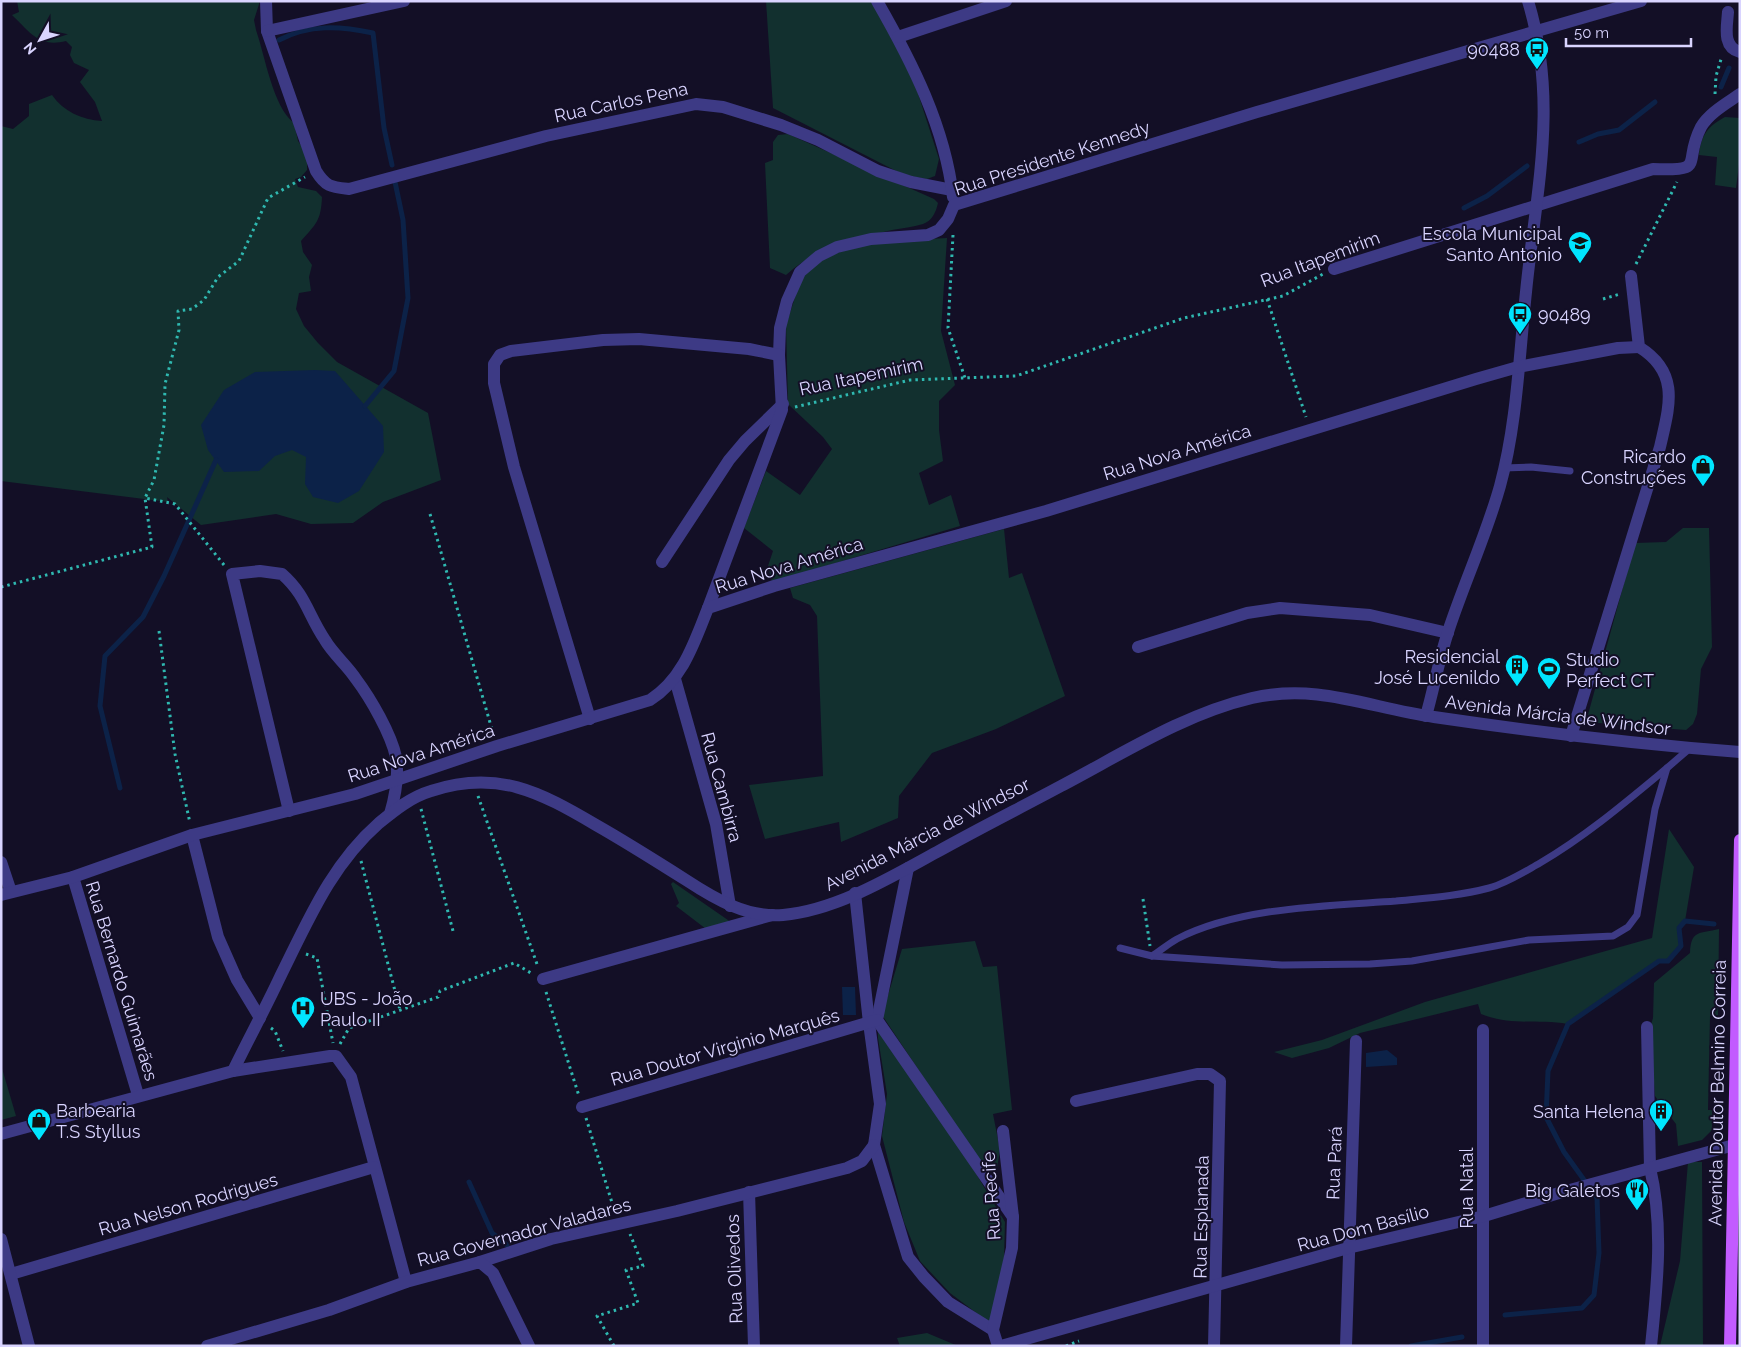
<svg xmlns="http://www.w3.org/2000/svg" width="1741" height="1347" viewBox="0 0 1741 1347" font-family="Raleway,sans-serif">
	<style>
		.green { fill: #12302f }
		.water { fill: #0c2248 }
		.lines { fill: none; stroke-linecap: round; stroke-linejoin: round }
		.stream { stroke: #0c2248; stroke-width: 5 }
		.path { stroke: #2fb8b0; stroke-width: 3; stroke-dasharray: 2.5 4; stroke-linecap: butt }
		.service { stroke: #3d3a85; stroke-width: 7 }
		.minor { stroke: #3d3a85; stroke-width: 12 }
		.tertiary { stroke: #3d3a85; stroke-width: 12 }
		.primary { stroke: #c25bff; stroke-width: 12 }
		.labels { text-anchor: middle; dominant-baseline: central; stroke-width: 4; stroke-linejoin: round; paint-order: stroke }
		.poi-label { font-size: 18px; fill: #d9d4ff; stroke: #130f26; text-anchor: end }
		.street-label { font-size: 18px; fill: #d9d4ff; stroke: #130f26 }
	</style>
	<rect width="100%" height="100%" fill="#130f26"/>
	<!-- green -->
	<g class="green">
		<path d="M17 1H260L254 20 256 30C265 56 273 107 294 123L298 141 307 154V170L301 177 295 179 298 187 316 191 322 197C321 221 316 224 301 241L303 252 312 265 309 277 311 291 299 293 296 309 304 326 318 343 337 362 428 413 441 480 383 502 353 523 311 524 276 514 201 525 167 497 168 502 1 481V126L13 129 29 116V104L52 95C63 111 82 120 102 121L95 102 80 82 89 70 74 63 70 55 72 47 66 41C39 48 30 32 12 15L19 12Z"/>
		<path d="M766 1H874L907 59 939 159 935 176 927 179 904 175 773 108Z"/>
		<path d="M1725 117 1740 118V157L1736 188 1715 185 1717 157 1699 155C1701 135 1708 126 1725 117Z"/>
		<path d="M788 134 934 199 938 203C936 212 932 221 923 224 913 227 902 228 892 230 853 239 817 247 786 275L770 268 765 163 773 160V142L778 135Z"/>
		<path d="M947 238 941 331 955 385 939 401V430L943 461 919 473 929 505 951 495 960 526 772 582 768 566 773 551 744 528 766 471 800 495 832 449 823 437 788 404 786 325 802 276 822 258 870 242Z"/>
		<path d="M1683 528H1709L1712 647 1701 669 1697 714 1693 724 1686 730 1586 722 1635 543 1666 542Z"/>
		<path d="M1004 529 1009 578 1022 573 1065 696 996 729 932 753 899 796 898 818 841 842 839 822 765 839 749 785 823 776 817 616 810 605 793 598 790 588Z"/>
		<path d="M1669 829 1694 867 1685 921 1679 928 1681 946 1668 961H1659L1568 1024C1537 1019 1511 1026 1481 1014L1478 1004 1360 1033 1329 1048 1292 1058 1274 1052 1322 1040 1425 1002 1652 938Z"/>
		<path d="M673 882 738 927 714 935 676 906 679 903 671 884Z"/>
		<path d="M1719 929 1718 1015 1710 1016 1708 1110H1712V1130L1702 1140 1678 1146 1676 1124 1655 1096 1650 1028 1653 1018 1654 983 1690 953C1691 929 1700 934 1719 929Z"/>
		<path d="M975 941 983 967 997 966 1012 1110 993 1114 1000 1150 997 1168 982 1165 882 1015 902 949Z"/>
		<path d="M878 1027 963 1152 1005 1222 1004 1258 991 1324 950 1293 920 1261 904 1222 882 1136 887 1094 878 1038Z"/>
		<path d="M1 1065 16 1116 1 1120Z"/>
		<path d="M1688 1162H1702L1703 1346H1660L1680 1261Z"/>
		<path d="M927 1333 958 1346H900L897 1338Z"/>
	</g>
	<!-- water -->
	<g class="water">
		<path d="M315 370 335 371 383 426 384 452 359 491 338 503 313 497 305 484 306 457 292 450 275 456 259 471 224 472 208 450 201 425 224 390 255 372Z"/>
		<path d="M842 987H855L856 1015H843Z"/>
		<path d="M1387 1050 1397 1058V1065L1366 1067V1053Z"/>
	</g>
	<g class="lines">
		<!-- stream -->
		<g class="stream">
			<path d="M279 40C310 24 340 26 373 33L384 128 392 165"/>
			<path d="M1721 87 1729 68"/>
			<path d="M1579 142 1598 134 1619 130 1655 102"/>
			<path d="M1464 208 1487 196 1527 166"/>
			<path d="M365 406 394 371 408 298 403 220 395 182"/>
			<path d="M120 788 100 706 105 656 143 617 164 576 216 460"/>
			<path d="M469 1182 492 1233 507 1245"/>
			<path d="M1505 1315 1582 1308 1594 1295 1599 1253 1597 1198 1564 1152 1546 1117 1548 1071 1568 1024 1659 961H1668L1681 946 1679 928 1685 921 1714 924"/>
			<path d="M1411 1346 1462 1337"/>
		</g>
		<!-- path -->
		<g class="path">
			<path d="M1715 94 1716 76 1722 56"/>
			<path d="M953 235 948 328 965 378"/>
			<path d="M1636 264 1677 182"/>
			<path d="M1267 299 1306 417"/>
			<path d="M1603 299 1620 294"/>
			<path d="M795 407 910 380 1016 376 1184 318 1283 296 1323 274"/>
			<path d="M430 514 493 733"/>
			<path d="M224 565 175 504 145 498 154 480 164 425 165 384 179 330 178 311 192 309 204 300 218 277 239 261 268 198 305 177"/>
			<path d="M1 587 152 547 145 498"/>
			<path d="M159 631 175 754 190 823"/>
			<path d="M478 796 538 967"/>
			<path d="M421 809 453 931"/>
			<path d="M361 861 400 1010"/>
			<path d="M1143 899 1150 946"/>
			<path d="M306 954 317 958 333 1043"/>
			<path d="M546 992 579 1096"/>
			<path d="M271 1028 275 1031 283 1051"/>
			<path d="M340 1044 349 1028 438 997 440 991 514 963 531 973"/>
			<path d="M586 1118 613 1206 617 1212"/>
			<path d="M614 1346 597 1316 638 1303 626 1270 643 1266 630 1234"/>
			<path d="M1066 1346 1079 1341"/>
		</g>
		<!-- service -->
		<g class="service">
			<path d="M1504 468 1531 467 1570 471"/>
			<path d="M1120 948 1152 956 1282 965 1370 964 1412 961 1529 940 1613 936 1628 927 1637 915 1655 809 1667 768 1689 749"/>
			<path d="M1152 956C1160 951 1168 944 1177 939 1239 907 1327 906 1396 901 1427 898 1459 896 1489 888 1507 883 1524 872 1540 863 1586 836 1626 802 1667 768"/>
		</g>
		<!-- minor -->
		<g class="minor">
			<path d="M266 1 267 31 316 171C326 187 331 187 349 189L546 136 696 104 723 107 781 125 818 140 878 171 911 182 952 190"/>
			<path d="M877 1C912 62 945 127 953 197"/>
			<path d="M1728 12C1727 27 1722 47 1740 52"/>
			<path d="M267 31 404 1"/>
			<path d="M898 37 1006 1"/>
			<path d="M1334 269 1653 169C1708 171 1682 164 1701 127 1709 113 1727 103 1740 94"/>
			<path d="M662 562 729 460 745 441 783 404"/>
			<path d="M708 608 782 410 779 355 780 328 787 301 800 272 819 256 837 247 871 239 928 235 939 230 948 219 954 205 1257 112 1641 1"/>
			<path d="M1138 647 1247 613 1280 608 1370 615 1448 633"/>
			<path d="M675 679 716 824 730 906"/>
			<path d="M1426 716C1434 688 1439 659 1448 632 1464 583 1486 536 1500 486 1517 424 1519 357 1526 292 1536 190 1559 103 1528 1"/>
			<path d="M590 719 514 467 494 383V364L500 355 511 351 603 340 639 339 749 349 779 355"/>
			<path d="M1571 736 1660 447C1669 407 1681 373 1639 347L1631 276"/>
			<path d="M289 811 232 574 260 571 282 574C306 595 308 615 325 640 333 654 347 665 356 679 371 699 391 734 396 757 399 776 395 797 390 814"/>
			<path d="M192 835 218 937 237 980 260 1018"/>
			<path d="M1 862 11 892"/>
			<path d="M908 868 877 1020 1013 1217"/>
			<path d="M73 877 138 1095"/>
			<path d="M855 893 869 1023 880 1104 874 1145 908 1257 924 1277 948 1302 993 1330"/>
			<path d="M1 895 73 877 192 835 355 794 497 746 650 700C683 679 694 643 708 608L774 586 1046 511 1476 379 1518 367 1618 348 1639 347"/>
			<path d="M543 979 772 915"/>
			<path d="M1647 1027 1650 1168C1664 1226 1657 1287 1651 1346"/>
			<path d="M1483 1030V1346"/>
			<path d="M233 1071 330 1056H336L351 1077 406 1282"/>
			<path d="M1076 1101 1197 1074H1210L1220 1081 1214 1346"/>
			<path d="M582 1107 877 1020"/>
			<path d="M749 1192 754 1346"/>
			<path d="M480 1262 551 1239 677 1211 847 1168 862 1161 874 1145"/>
			<path d="M11 1274 374 1167"/>
			<path d="M998 1346 993 1330 1012 1248 1013 1217 1003 1131"/>
			<path d="M1346 1346 1356 1041"/>
		</g>
		<!-- tertiary -->
		<g class="tertiary">
			<path d="M1 1134 233 1071C248 1040 265 1009 280 977 308 921 331 865 379 823 395 810 411 797 431 791 497 769 540 792 596 825 626 842 656 861 686 880 715 899 747 918 783 915 837 910 891 877 937 852 978 829 1020 808 1061 786 1122 754 1184 714 1252 698 1318 683 1370 708 1434 717 1536 732 1637 744 1740 752"/>
			<path d="M1 1239 29 1346"/>
			<path d="M207 1346 329 1310 406 1282 480 1262 493 1273 529 1346"/>
			<path d="M1001 1346 1348 1248 1484 1216 1559 1193 1734 1145"/>
		</g>
		<!-- primary -->
		<path class="primary" d="M1730 1346 1740 840"/>
	</g>
	<!-- icons -->
	<defs>
		<g id="bus-pin" transform="scale(1.25)"><path d="M0 17L-7.5 6A9.5 9.5 0 1 1 7.5 6Z" fill="#00e5ff" stroke="#130f26"/><path d="M-5-6H5V4H4V6H2V4H-2V6H-4V4H-5ZM-3.5-4V0h7V-4ZM-3.5 1.2v1.5H-2V1.2ZM2 1.2v1.5H3.5V1.2Z" fill="#111"/></g>
		<g id="school-pin" transform="scale(1.25)"><path d="M0 17L-7.5 6A9.5 9.5 0 1 1 7.5 6Z" fill="#00e5ff" stroke="#130f26"/><path d="M0-5L7-2L0 1L-7-2ZM-4 1L0 2.5L4 1V4Q0 6-4 4Z" fill="#111"/></g>
		<g id="shop-pin" transform="scale(1.25)"><path d="M0 17L-7.5 6A9.5 9.5 0 1 1 7.5 6Z" fill="#00e5ff" stroke="#130f26"/><path d="M-5-2.5h2.3a2.7 3.5 0 0 1 5.4 0H5L5.5 6h-11ZM-1.5-2.5h3a1.5 2.3 0 0 0-3 0Z" fill="#111"/></g>
		<g id="building-pin" transform="scale(1.25)"><path d="M0 17L-7.5 6A9.5 9.5 0 1 1 7.5 6Z" fill="#00e5ff" stroke="#130f26"/><path d="M-4-6H4V6H1V3H-1V6H-4ZM-2.5-4.3h1.7v1.8h-1.7ZM.8-4.3h1.7v1.8H.8ZM-2.5-1h1.7V.8h-1.7ZM.8-1h1.7V.8H.8Z" fill="#111"/></g>
		<g id="stadium-pin" transform="scale(1.25)"><path d="M0 17L-7.5 6A9.5 9.5 0 1 1 7.5 6Z" fill="#00e5ff" stroke="#130f26"/><path d="M0-5a6.5 5 0 1 0 0 10a6.5 5 0 1 0 0-10ZM-3.5-1.8h7v3.6h-7Z" fill="#111"/></g>
		<g id="hospital-pin" transform="scale(1.25)"><path d="M0 17L-7.5 6A9.5 9.5 0 1 1 7.5 6Z" fill="#00e5ff" stroke="#130f26"/><path d="M-5-5h3v3.5h4V-5h3V5h-3V1.5h-4V5h-3Z" fill="#111"/></g>
		<g id="restaurant-pin" transform="scale(1.25)"><path d="M0 17L-7.5 6A9.5 9.5 0 1 1 7.5 6Z" fill="#00e5ff" stroke="#130f26"/><path d="M-5-6h1v4h1v-4h1v4h1v-4h1v5L-1.5 .5V6h-2V.5L-5-1ZM5-6V6H3V1.5H1.5Q1.5-4 5-6Z" fill="#111"/></g>
	</defs>
	<g fill-rule="evenodd">
		<use href="#bus-pin" x="1537" y="49"/>
		<use href="#school-pin" x="1580" y="243"/>
		<use href="#bus-pin" x="1520" y="314"/>
		<use href="#shop-pin" x="1703" y="466"/>
		<use href="#building-pin" x="1517" y="666"/>
		<use href="#stadium-pin" x="1549" y="669"/>
		<use href="#hospital-pin" x="303" y="1008"/>
		<use href="#building-pin" x="1661" y="1111"/>
		<use href="#shop-pin" x="39" y="1120"/>
		<use href="#restaurant-pin" x="1637" y="1190"/>
	</g>
	<g class="labels">
		<!-- poi labels -->
		<g class="poi-label">
			<text x="1520" y="49">90488</text>
			<text x="1562" y="233">Escola Municipal<tspan x="1562" dy="21">Santo Antonio</tspan></text>
			<text x="1538" y="314" text-anchor="start">90489</text>
			<text x="1686" y="456">Ricardo<tspan x="1686" dy="21">Construções</tspan></text>
			<text x="1500" y="656">Residencial<tspan x="1500" dy="21">José Lucenildo</tspan></text>
			<text x="1566" y="659" text-anchor="start">Studio<tspan x="1566" dy="21">Perfect CT</tspan></text>
			<text x="320" y="998" text-anchor="start">UBS - João<tspan x="320" dy="21">Paulo II</tspan></text>
			<text x="56" y="1110" text-anchor="start">Barbearia<tspan x="56" dy="21">T.S Styllus</tspan></text>
			<text x="1644" y="1111">Santa Helena</text>
			<text x="1620" y="1190">Big Galetos</text>
		</g>
		<!-- street labels -->
		<g class="street-label">
			<text transform="translate(621 102) rotate(-12)">Rua Carlos Pena</text>
			<text transform="translate(1052 158) rotate(-18)">Rua Presidente Kennedy</text>
			<text transform="translate(1320 259) rotate(-21)">Rua Itapemirim</text>
			<text transform="translate(861 376) rotate(-12)">Rua Itapemirim</text>
			<text transform="translate(1177 452) rotate(-17)">Rua Nova América</text>
			<text transform="translate(789 565) rotate(-17)">Rua Nova América</text>
			<text transform="translate(1558 715) rotate(7)">Avenida Márcia de Windsor</text>
			<text transform="translate(421 753) rotate(-18)">Rua Nova América</text>
			<text transform="translate(722 787) rotate(75)">Rua Cambirra</text>
			<text transform="translate(927 834) rotate(-27)">Avenida Márcia de Windsor</text>
			<text transform="translate(122 981) rotate(73)">Rua Bernardo Guimarães</text>
			<text transform="translate(725 1047) rotate(-16)">Rua Doutor Virginio Marquês</text>
			<text transform="translate(1717 1093) rotate(-89)">Avenida Doutor Belmino Correia</text>
			<text transform="translate(1334 1163) rotate(-88)">Rua Pará</text>
			<text transform="translate(1466 1188) rotate(-90)">Rua Natal</text>
			<text transform="translate(991 1196) rotate(-94)">Rua Recife</text>
			<text transform="translate(188 1204) rotate(-16)">Rua Nelson Rodrigues</text>
			<text transform="translate(1201 1217) rotate(-89)">Rua Esplanada</text>
			<text transform="translate(1363 1228) rotate(-15)">Rua Dom Basílio</text>
			<text transform="translate(524 1232) rotate(-15)">Rua Governador Valadares</text>
			<text transform="translate(734 1269) rotate(-92)">Rua Olivedos</text>
		</g>
	</g>
	<!-- border -->
	<rect width="1741" height="1347" fill="none" stroke="#d9d4ff" stroke-width="5"/>
	<!-- north arrow -->
	<g transform="translate(40 40) rotate(230)" stroke="#130f26" stroke-width="4" paint-order="stroke">
	<path d="M0-4L9 19L0 12L-9 19Z" fill="#d9d4ff"/>
	<text y="-8" font-size="14" font-weight="bold" text-anchor="middle" fill="#d9d4ff">N</text>
	</g>
	<!-- scale -->
	<path d="M1566 38v8h125v-8" fill="none" stroke="#d9d4ff" stroke-width="2.5"/>
	<text x="1574" y="38" font-size="15" fill="#d9d4ff" stroke="#130f26" stroke-width="4" paint-order="stroke">50 m</text>
</svg>
